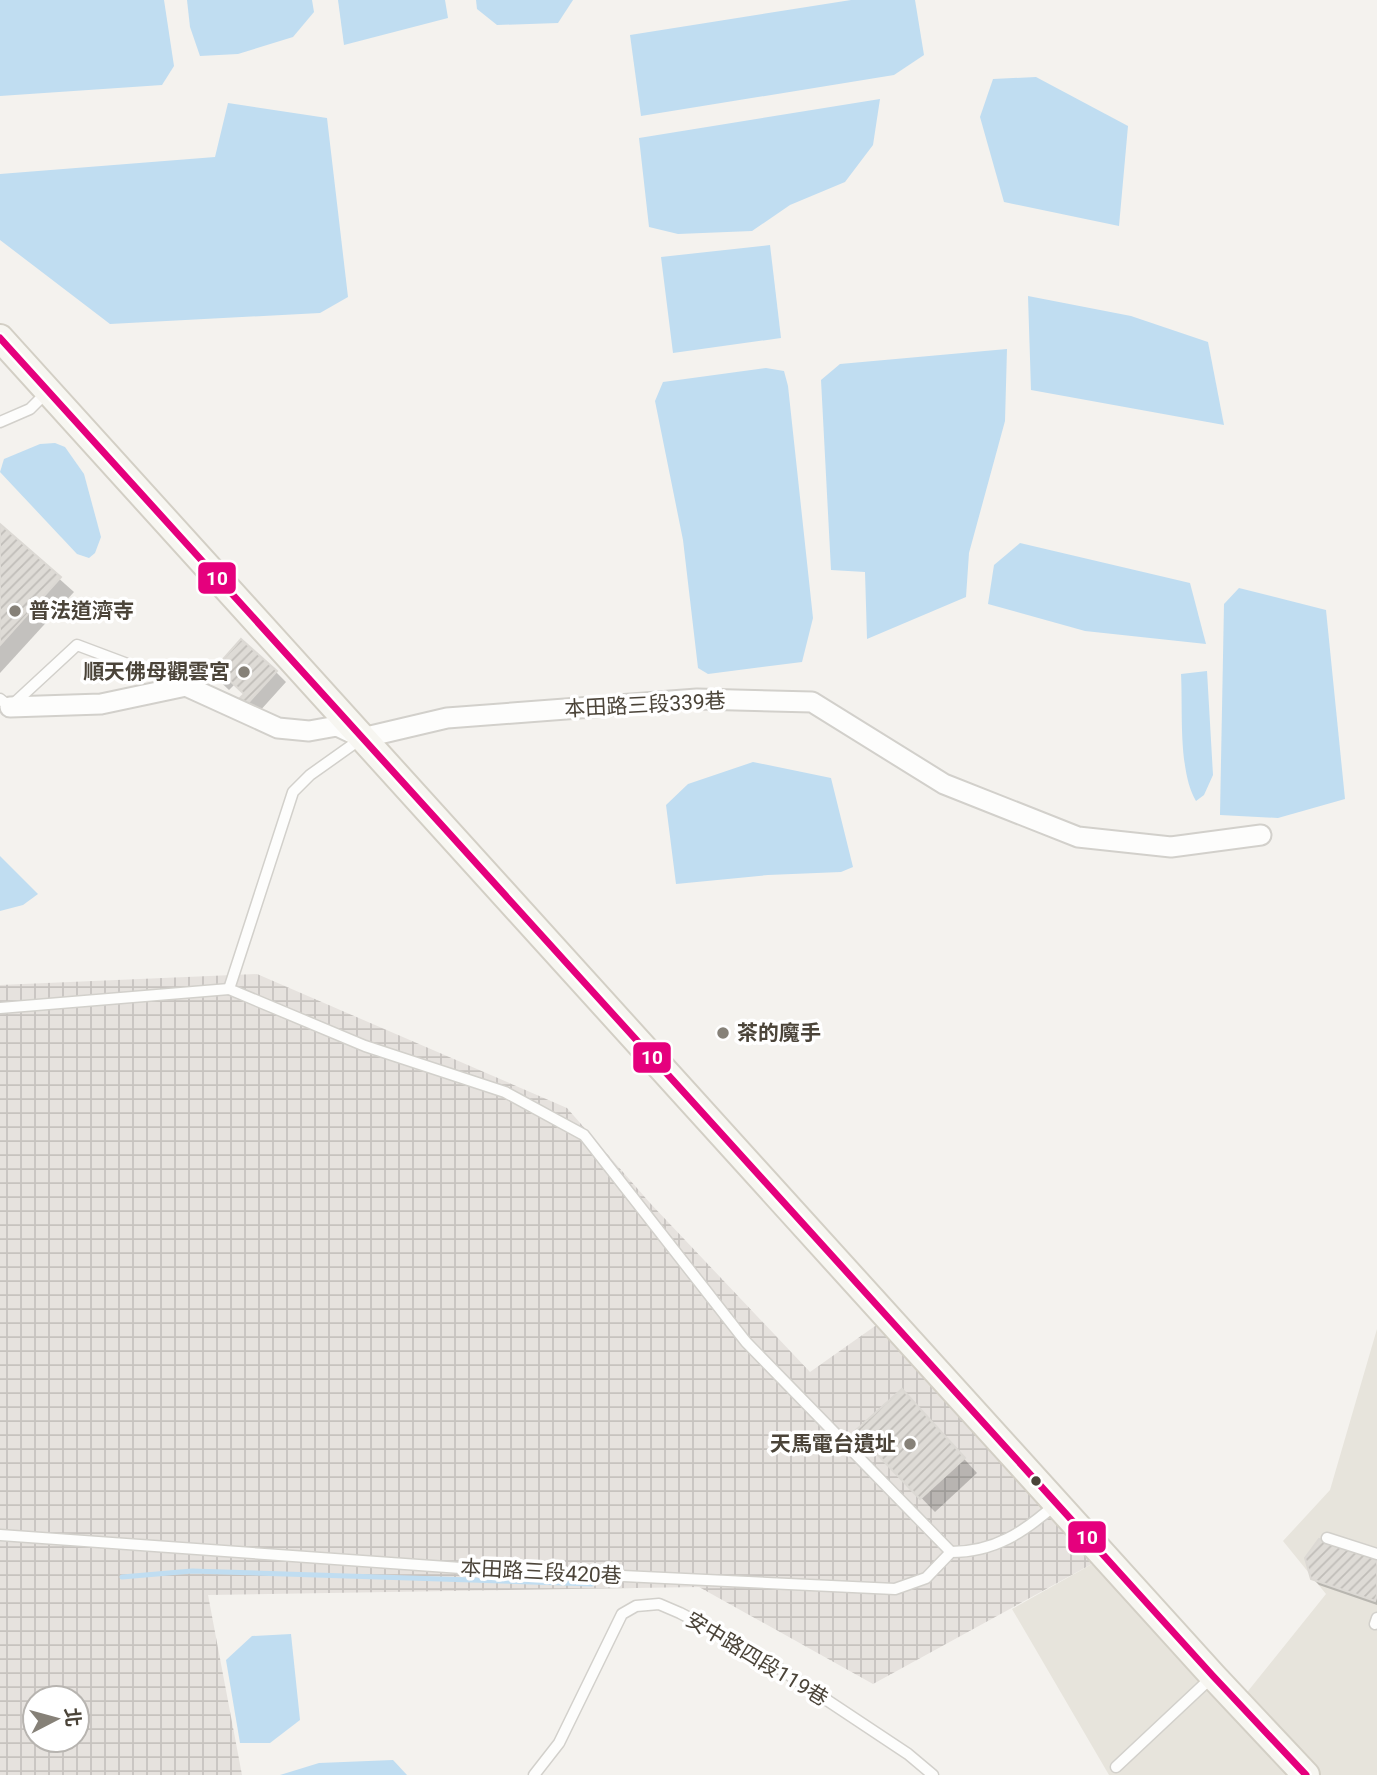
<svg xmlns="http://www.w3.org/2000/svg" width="1377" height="1775" viewBox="0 0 1377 1775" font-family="Roboto,'Noto Sans TC',sans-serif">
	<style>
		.residential { fill: #e7e4dc }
		.industrial { fill: url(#industrial-grid); fill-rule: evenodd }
		.water { fill: #c0ddf1 }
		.shadow { fill: #0003 }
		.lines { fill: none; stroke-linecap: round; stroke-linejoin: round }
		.stream { stroke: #c0ddf1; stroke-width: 5 }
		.building { fill: url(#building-hatch); stroke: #dcd9d4; stroke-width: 2 }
		.lane-casing { stroke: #d2d0cb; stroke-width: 13 }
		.street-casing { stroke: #d2d0cb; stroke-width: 23 }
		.secondary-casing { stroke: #d3cfc5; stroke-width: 30 }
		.lane { stroke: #fdfdfc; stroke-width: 10 }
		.street { stroke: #fdfdfc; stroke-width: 19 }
		.secondary { stroke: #f7f6f1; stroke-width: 26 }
		.bus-1-casing { stroke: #fff; stroke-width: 12 }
		.bus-1 { stroke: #e5007d; stroke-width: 7 }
		.poi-dot { fill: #868178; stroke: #fff; stroke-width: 2.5 }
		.bus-dot { fill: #4b4439; stroke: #fff; stroke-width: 2.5 }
		.labels { text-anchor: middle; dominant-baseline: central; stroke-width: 7; stroke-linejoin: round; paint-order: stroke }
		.poi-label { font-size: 21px; font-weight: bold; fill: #4b4439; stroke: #fff; text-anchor: start }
		.street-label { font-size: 21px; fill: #4b4439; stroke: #fff }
		.line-badge { stroke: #fff; stroke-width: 2.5 }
		.badge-label { font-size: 19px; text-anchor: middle; font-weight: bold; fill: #fff }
	</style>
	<defs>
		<pattern id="industrial-grid" width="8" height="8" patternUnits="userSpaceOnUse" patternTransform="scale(1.75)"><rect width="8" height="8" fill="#e6e2de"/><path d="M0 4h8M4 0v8" fill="none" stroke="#c7c3bf"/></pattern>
		<pattern id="building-hatch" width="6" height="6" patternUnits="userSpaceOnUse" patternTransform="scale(1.75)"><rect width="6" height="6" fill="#dedbd6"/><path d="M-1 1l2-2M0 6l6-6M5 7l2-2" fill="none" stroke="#c0bdb8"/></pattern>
	</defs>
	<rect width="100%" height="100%" fill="#f4f2ee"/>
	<!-- residential -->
	<path class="residential" d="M1377 1329V1775H1109L1012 1609 1101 1559 1240 1701 1326 1594 1283 1541 1330 1490Z"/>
	<!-- industrial -->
	<path class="industrial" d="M257 974 567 1108 650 1203 810 1372 885 1319 1101 1559 873 1684 699 1587 208 1595 242 1775H0V985ZM35 1698H77V1740H35Z"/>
	<!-- water -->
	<g class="water">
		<path d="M0 0H164L174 66 162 85 0 96Z"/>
		<path d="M187 0H312L314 12 293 37 238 54 200 56 190 27Z"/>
		<path d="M338 0H445L448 18 344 45Z"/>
		<path d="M476 0H573L558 23 497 25 477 9Z"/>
		<path d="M851 0H915L924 55 894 75 641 116 630 35Z"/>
		<path d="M1036 77 1128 126 1119 226 1004 202 980 117 993 79Z"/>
		<path d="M880 99 873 145 845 182 790 205 752 231 678 234 649 227 639 138Z"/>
		<path d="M228 103 327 118 348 297 320 313 110 324 0 240V174L215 157Z"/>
		<path d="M770 245 781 338 673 353 661 257Z"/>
		<path d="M1028 296 1131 316 1208 342 1224 425 1031 390Z"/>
		<path d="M1007 349 1005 421 969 553 966 597 867 639 865 572 831 570 821 380 840 364Z"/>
		<path d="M766 368 784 371 788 386 813 618 802 662 708 674 698 668 683 540 655 401 663 382Z"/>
		<path d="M55 443 65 447 84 474 101 537 95 553 89 558 77 554 0 472 4 459 40 444Z"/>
		<path d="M1020 543 1190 583 1206 644 1085 631 988 604 994 565Z"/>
		<path d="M1239 588 1326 610 1345 799 1278 818 1220 815 1224 604Z"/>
		<path d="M1207 671 1213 775 1204 795 1196 801C1178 771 1183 709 1181 674Z"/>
		<path d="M753 762 831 778 853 867 841 872 768 875 676 884 666 805 688 784Z"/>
		<path d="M0 856 38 894 23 905 0 911Z"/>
		<path d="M291 1634 300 1720 270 1743H240L226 1660 252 1636Z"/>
		<path d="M393 1760 407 1775H280L319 1763Z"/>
	</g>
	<!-- shadow -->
	<g class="shadow">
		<path d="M0 526 74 592 0 673Z"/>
		<path d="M276 672 286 682 258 713 243 698 246 694 235 684 229 690 212 674Z"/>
		<path d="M915 1405 977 1473 935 1512 857 1431Z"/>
		<path d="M1377 1561V1605L1319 1585 1312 1578Z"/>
	</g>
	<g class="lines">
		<!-- stream -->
		<path class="stream" d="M122 1577 192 1571 592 1584"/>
	</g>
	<!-- building -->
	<g class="building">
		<path d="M0 524 61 577 0 645Z"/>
		<path d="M241 639 277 671 247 704 240 698 244 694 224 675 218 681 210 674Z"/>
		<path d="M902 1389 965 1458 920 1499 855 1431Z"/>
		<path d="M1319 1539 1377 1559V1595L1375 1601 1311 1579 1305 1558Z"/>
	</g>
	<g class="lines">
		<!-- lane casing -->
		<g class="lane-casing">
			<g id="lane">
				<path d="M0 422 30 409 48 391"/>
				<path d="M0 699 10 707 77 645 178 683"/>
				<path d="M362 738 310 775 293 792 229 989 365 1046 505 1092 584 1135 746 1342 951 1552"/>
				<path d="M0 1008 229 989"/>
				<path d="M0 1535 475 1569 895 1589 926 1578 951 1552C995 1552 1024 1532 1056 1504"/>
				<path d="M1327 1538 1377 1554"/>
				<path d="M1375 1624 1377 1618"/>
				<path d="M1116 1767 1212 1677"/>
				<path d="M534 1775 559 1743 622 1614 636 1606 659 1604 680 1613 753 1651 908 1754 933 1775"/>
			</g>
		</g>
		<!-- street casing -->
		<g class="street-casing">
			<path id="street" d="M10 707 101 704 186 686 278 728 309 731 337 726 362 738 447 718 697 699 812 702 944 784 1078 837 1171 847 1261 835"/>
		</g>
		<!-- secondary casing -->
		<g class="secondary-casing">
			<path id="secondary" d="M0 338 1213 1676 1306 1775"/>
		</g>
		<!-- lane -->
		<use href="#lane" class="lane"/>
		<!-- street -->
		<use href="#street" class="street"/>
		<!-- secondary -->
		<use href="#secondary" class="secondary"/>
		<!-- bus-1 casing -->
		<g class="bus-1-casing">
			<path id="bus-1" d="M0 338 1213 1676 1306 1775"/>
		</g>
		<!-- bus-1 -->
		<use href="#bus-1" class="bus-1"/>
	</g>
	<!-- markers -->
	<g class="poi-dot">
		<circle cx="15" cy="611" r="7"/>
		<circle cx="244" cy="672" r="7"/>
		<circle cx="723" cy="1033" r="7"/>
		<circle cx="910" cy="1444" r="7"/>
	</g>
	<circle class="bus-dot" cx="1036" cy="1481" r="6"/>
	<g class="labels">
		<!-- poi labels -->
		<g class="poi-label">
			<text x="29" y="611">普法道濟寺</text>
			<text x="230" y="672" text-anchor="end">順天佛母觀雲宮</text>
			<text x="737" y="1033">茶的魔手</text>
			<text x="896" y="1444" text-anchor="end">天馬電台遺址</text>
		</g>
		<!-- street labels -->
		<g class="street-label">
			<text transform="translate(645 705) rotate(-3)">本田路三段339巷</text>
			<text transform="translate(541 1572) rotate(3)">本田路三段420巷</text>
			<text transform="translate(757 1659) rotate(31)">安中路四段119巷</text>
		</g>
	</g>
	<g class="line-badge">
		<rect x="197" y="561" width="40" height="34" rx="7" fill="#e5007d"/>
		<rect x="632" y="1041" width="40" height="33" rx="7" fill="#e5007d"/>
		<rect x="1067" y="1520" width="40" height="34" rx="7" fill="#e5007d"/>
	</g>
	<g class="badge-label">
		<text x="217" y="585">10</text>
		<text x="652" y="1064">10</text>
		<text x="1087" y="1544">10</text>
	</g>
	<!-- north arrow -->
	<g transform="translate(56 1719) rotate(84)"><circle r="33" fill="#ffffff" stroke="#b7b4b0" stroke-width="2"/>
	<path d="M0-5L12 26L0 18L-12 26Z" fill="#868178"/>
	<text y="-10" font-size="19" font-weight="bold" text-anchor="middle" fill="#4b4439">北</text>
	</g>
</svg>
